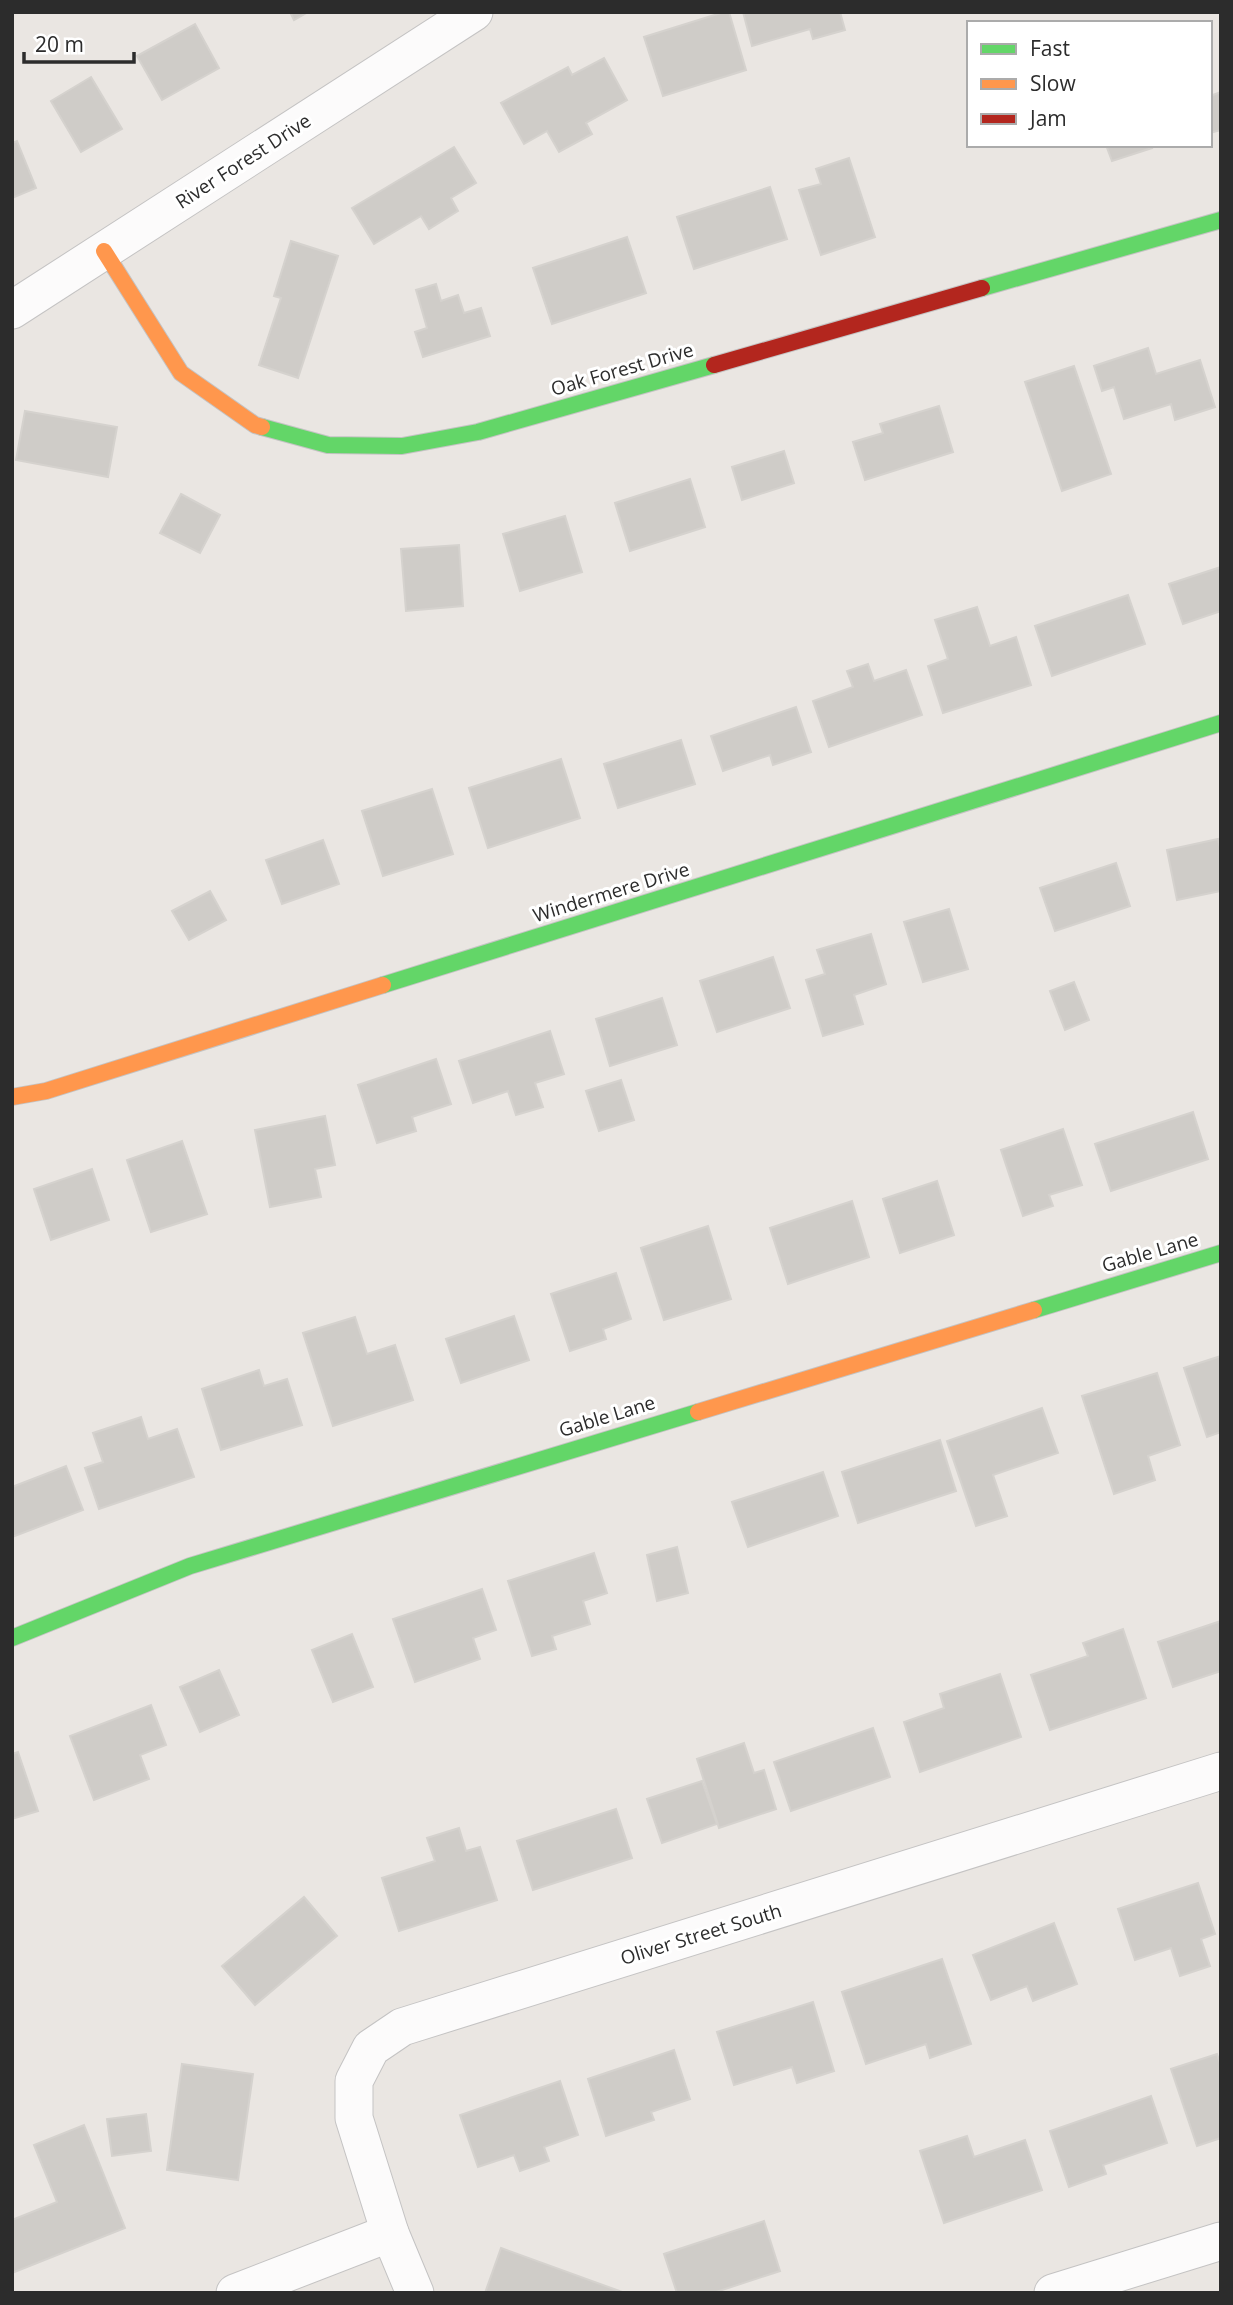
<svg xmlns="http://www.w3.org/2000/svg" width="1233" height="2305" viewBox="0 0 1233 2305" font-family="'Open Sans',sans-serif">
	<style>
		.building { fill: #cfccc8; stroke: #d5d2ce; stroke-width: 2 }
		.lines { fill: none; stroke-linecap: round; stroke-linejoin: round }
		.street-casing { stroke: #c4c3c3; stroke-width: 39 }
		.fast-casing { stroke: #c4c3c3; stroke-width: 18 }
		.slow-casing { stroke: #c4c3c3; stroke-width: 18 }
		.jam-casing { stroke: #c4c3c3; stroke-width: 18 }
		.street { stroke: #fcfbfb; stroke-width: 37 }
		.fast { stroke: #63d668; stroke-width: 16 }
		.slow { stroke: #ff974d; stroke-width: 16 }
		.jam { stroke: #b3261e; stroke-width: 16 }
		.labels { text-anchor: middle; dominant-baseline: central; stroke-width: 6; stroke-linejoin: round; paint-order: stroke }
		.street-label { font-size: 19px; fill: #2c2c2c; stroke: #fff }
	</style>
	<rect width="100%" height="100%" fill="#eae6e2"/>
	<!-- building -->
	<g class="building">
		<path d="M290 12H308L294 20Z"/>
		<path d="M724 12H729L746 70 663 96 644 37Z"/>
		<path d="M743 12H840L845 30 813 39 810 29 752 46Z"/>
		<path d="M195 24 219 68 162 100 137 56Z"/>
		<path d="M604 58 627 100 586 123 592 134 559 152 547 131 524 144 501 103 568 67 572 75Z"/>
		<path d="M91 77 122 129 81 152 51 101Z"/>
		<path d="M1221 92V130L1210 133V96Z"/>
		<path d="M17 141 36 188 12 198V143Z"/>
		<path d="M1106 145H1151L1152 148 1112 161Z"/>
		<path d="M454 147 476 183 451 198 458 211 429 229 421 216 374 244 352 208Z"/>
		<path d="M849 158 875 237 821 255 799 190 821 184 816 169Z"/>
		<path d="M770 187 787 239 694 269 677 217Z"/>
		<path d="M627 237 646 293 552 324 533 268Z"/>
		<path d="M291 241 338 256 298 378 259 365 281 298 274 296Z"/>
		<path d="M436 284 441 301 458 295 464 313 481 308 490 336 423 357 415 332 427 328 416 290Z"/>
		<path d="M1148 348 1156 374 1200 360 1215 407 1175 420 1171 404 1124 419 1114 387 1102 391 1094 366Z"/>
		<path d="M1074 366 1111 474 1062 491 1025 382Z"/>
		<path d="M939 406 953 452 865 480 853 442 883 433 880 424Z"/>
		<path d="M25 411 117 427 108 477 16 460Z"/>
		<path d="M784 451 794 483 742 500 732 467Z"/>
		<path d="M690 479 705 527 630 551 615 503Z"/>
		<path d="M181 494 220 515 200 553 160 533Z"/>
		<path d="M565 516 582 572 520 591 503 534Z"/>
		<path d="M459 545 463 606 406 611 401 549Z"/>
		<path d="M1221 567V611L1183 624 1169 584Z"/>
		<path d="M1128 595 1145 644 1052 676 1035 626Z"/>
		<path d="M977 607 990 646 1016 637 1031 685 943 713 928 666 948 659 935 620Z"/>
		<path d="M868 664 874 681 906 670 922 715 829 747 813 701 853 687 847 671Z"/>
		<path d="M796 707 811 752 773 765 770 755 723 771 711 736Z"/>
		<path d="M681 740 695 784 618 808 604 764Z"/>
		<path d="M561 759 580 818 488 848 469 788Z"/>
		<path d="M432 789 453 854 383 876 362 811Z"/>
		<path d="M1218 839 1221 852V891L1177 900 1167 850Z"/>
		<path d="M323 840 339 884 282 904 266 860Z"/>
		<path d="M1116 863 1130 906 1055 931 1040 888Z"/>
		<path d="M210 891 226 920 189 940 172 911Z"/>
		<path d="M949 909 968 969 923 982 904 922Z"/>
		<path d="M871 934 886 984 854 995 863 1024 823 1036 806 980 825 974 817 950Z"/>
		<path d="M773 957 790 1008 717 1032 700 981Z"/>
		<path d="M1074 982 1089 1020 1065 1030 1050 991Z"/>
		<path d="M662 998 677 1045 610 1066 596 1019Z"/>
		<path d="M550 1031 564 1074 535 1083 543 1107 516 1115 508 1091 473 1103 459 1061Z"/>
		<path d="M436 1059 451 1104 412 1117 416 1131 377 1143 358 1085Z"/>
		<path d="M621 1080 634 1120 599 1131 586 1091Z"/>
		<path d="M1193 1112 1208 1159 1111 1191 1095 1144Z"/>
		<path d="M325 1116 335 1165 315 1169 321 1197 270 1207 255 1130Z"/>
		<path d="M1063 1129 1082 1185 1049 1195 1053 1206 1023 1216 1001 1150Z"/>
		<path d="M182 1141 207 1214 151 1232 127 1160Z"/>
		<path d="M92 1169 109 1220 51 1240 34 1189Z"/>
		<path d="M937 1181 954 1235 900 1253 883 1199Z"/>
		<path d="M852 1201 869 1257 788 1284 770 1228Z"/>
		<path d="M708 1226 731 1299 664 1320 641 1248Z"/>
		<path d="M616 1273 631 1319 603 1329 606 1339 570 1351 551 1294Z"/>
		<path d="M514 1316 529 1360 461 1383 446 1339Z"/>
		<path d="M355 1317 367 1354 395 1345 413 1400 333 1426 303 1333Z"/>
		<path d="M1221 1356V1432L1207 1437 1184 1368Z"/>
		<path d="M259 1370 264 1386 287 1379 302 1425 221 1450 202 1389Z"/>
		<path d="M1157 1373 1180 1445 1148 1456 1155 1480 1114 1494 1082 1396Z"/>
		<path d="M1042 1408 1058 1453 993 1475 1007 1516 976 1526 947 1441Z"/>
		<path d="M141 1417 148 1439 177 1429 194 1477 99 1509 85 1468 103 1462 93 1433Z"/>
		<path d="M940 1440 956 1491 858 1523 842 1472Z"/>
		<path d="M66 1466 83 1510 12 1537V1487Z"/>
		<path d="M823 1472 838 1516 748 1547 732 1502Z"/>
		<path d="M677 1547 688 1593 657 1601 647 1555Z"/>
		<path d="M594 1553 607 1593 583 1601 590 1624 552 1636 556 1649 532 1656 508 1581Z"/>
		<path d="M482 1589 496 1630 473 1638 480 1659 415 1682 393 1619Z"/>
		<path d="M1221 1621V1671L1173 1687 1158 1642Z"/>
		<path d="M1123 1629 1146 1698 1050 1730 1031 1675 1088 1656 1083 1643Z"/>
		<path d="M352 1634 373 1687 333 1702 312 1650Z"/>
		<path d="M219 1670 239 1715 200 1732 180 1687Z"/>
		<path d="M1000 1674 1021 1737 920 1772 904 1722 944 1708 940 1694Z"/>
		<path d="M151 1705 166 1745 140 1755 149 1779 94 1800 70 1736Z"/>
		<path d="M873 1728 890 1777 791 1811 774 1762Z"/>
		<path d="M744 1743 754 1773 764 1770 776 1809 719 1828 697 1759Z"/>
		<path d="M18 1752 38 1811 12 1819V1754Z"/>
		<path d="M702 1781 717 1824 662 1843 647 1799Z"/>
		<path d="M616 1809 632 1858 533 1890 517 1841Z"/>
		<path d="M459 1828 466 1851 480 1847 497 1900 399 1931 382 1878 435 1861 427 1838Z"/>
		<path d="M1198 1883 1215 1934 1201 1939 1210 1966 1180 1976 1171 1948 1135 1960 1118 1909Z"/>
		<path d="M304 1897 337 1936 255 2005 222 1966Z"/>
		<path d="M1054 1923 1077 1984 1033 2001 1027 1986 991 2000 973 1955Z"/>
		<path d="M942 1959 971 2044 930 2058 926 2044 866 2064 842 1992Z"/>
		<path d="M813 2002 834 2071 797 2083 792 2067 734 2085 717 2032Z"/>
		<path d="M674 2050 690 2099 651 2112 654 2120 606 2136 588 2079Z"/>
		<path d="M1217 2054 1221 2066V2138L1197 2146 1171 2069Z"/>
		<path d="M182 2064 253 2074 238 2180 167 2170Z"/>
		<path d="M560 2081 578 2135 544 2147 549 2161 520 2171 514 2155 478 2167 460 2115Z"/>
		<path d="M1151 2096 1167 2143 1103 2165 1106 2174 1069 2187 1050 2131Z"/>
		<path d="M146 2114 151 2151 112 2156 107 2119Z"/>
		<path d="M84 2125 125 2228 12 2273V2220L57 2202 34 2145Z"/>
		<path d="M967 2136 974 2157 1025 2140 1042 2190 944 2223 920 2151Z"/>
		<path d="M764 2221 780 2271 713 2293H677L664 2254Z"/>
		<path d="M501 2248 625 2293H485Z"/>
	</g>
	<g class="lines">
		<!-- street casing -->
		<g class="street-casing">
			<g id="street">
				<path d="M12 310 474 12"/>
				<path d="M235 2293 390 2233"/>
				<path d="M415 2293 390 2233 354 2118V2081L371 2048 402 2027 1221 1771"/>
				<path d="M1053 2293 1221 2241"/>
			</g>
		</g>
		<!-- fast casing -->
		<g class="fast-casing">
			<g id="fast">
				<path d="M982 288 1221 220"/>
				<path d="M262 427 328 445 402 446 478 432 714 365"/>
				<path d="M383 985 1221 723"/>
				<path d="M1034 1310 1221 1253"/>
				<path d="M12 1638 190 1566 698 1412"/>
			</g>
		</g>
		<!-- slow casing -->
		<g class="slow-casing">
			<g id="slow">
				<path d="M104 251 181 373 255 425 262 427"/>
				<path d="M12 1097 46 1091 383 985"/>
				<path d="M698 1412 1034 1310"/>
			</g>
		</g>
		<!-- jam casing -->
		<g class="jam-casing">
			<path id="jam" d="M714 365 982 288"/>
		</g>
		<!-- street -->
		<use href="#street" class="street"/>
		<!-- fast -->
		<use href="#fast" class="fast"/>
		<!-- slow -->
		<use href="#slow" class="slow"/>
		<!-- jam -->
		<use href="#jam" class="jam"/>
	</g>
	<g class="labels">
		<!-- street labels -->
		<g class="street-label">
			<text transform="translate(243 161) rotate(-33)">River Forest Drive</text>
			<text transform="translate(622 369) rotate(-16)">Oak Forest Drive</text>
			<text transform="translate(611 892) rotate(-17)">Windermere Drive</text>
			<text transform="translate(1150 1252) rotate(-16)">Gable Lane</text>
			<text transform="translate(607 1416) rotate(-17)">Gable Lane</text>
			<text transform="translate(701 1934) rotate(-17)">Oliver Street South</text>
		</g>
	</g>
	<!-- border -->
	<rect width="1233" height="2305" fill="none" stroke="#2c2c2c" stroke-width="28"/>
	<!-- legend -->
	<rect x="967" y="21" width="245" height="126" fill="#ffffff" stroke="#ababab" stroke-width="2"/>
	<rect x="981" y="44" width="35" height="10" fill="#63d668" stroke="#ababab" stroke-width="2"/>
	<text x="1030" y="56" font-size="21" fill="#2c2c2c">Fast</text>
	<rect x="981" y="79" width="35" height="10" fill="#ff974d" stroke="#ababab" stroke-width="2"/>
	<text x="1030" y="91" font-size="21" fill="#2c2c2c">Slow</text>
	<rect x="981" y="114" width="35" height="10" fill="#b3261e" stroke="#ababab" stroke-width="2"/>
	<text x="1030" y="126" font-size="21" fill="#2c2c2c">Jam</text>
	<!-- scale -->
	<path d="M24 52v10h110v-10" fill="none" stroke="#2c2c2c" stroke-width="3.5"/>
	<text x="35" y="52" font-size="21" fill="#2c2c2c" stroke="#ffffff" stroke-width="5" paint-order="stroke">20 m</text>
</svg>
